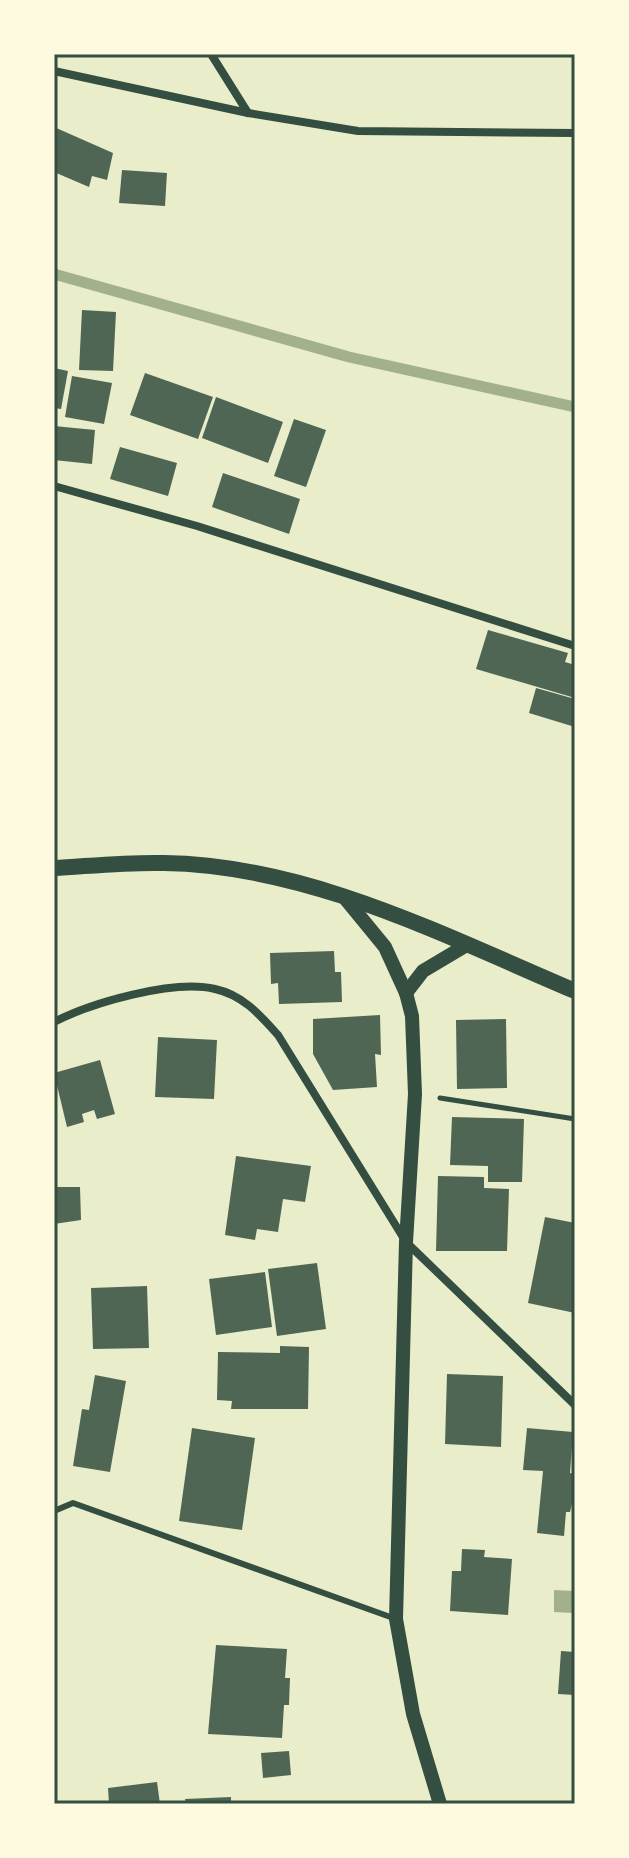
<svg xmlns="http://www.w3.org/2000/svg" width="629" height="1858" viewBox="0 0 629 1858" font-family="'Roboto Condensed',sans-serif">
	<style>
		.water { fill: #a3b18a }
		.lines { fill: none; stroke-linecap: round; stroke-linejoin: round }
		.stream { stroke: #a3b18a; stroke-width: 11 }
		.building { fill: #4f6655 }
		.path { stroke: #344e41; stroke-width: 5 }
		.service { stroke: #344e41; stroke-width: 6 }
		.minor { stroke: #344e41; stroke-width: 8 }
		.tertiary { stroke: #344e41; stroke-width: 14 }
		.secondary { stroke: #344e41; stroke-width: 16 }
		.neatline { fill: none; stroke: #344e41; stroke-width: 3 }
	</style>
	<rect width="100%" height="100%" fill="#e9edc9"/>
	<!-- water -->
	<path class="water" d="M554 1590 575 1591V1625L574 1613 554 1612Z"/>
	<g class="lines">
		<!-- stream -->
		<path class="stream" d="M54 274 349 357 575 407"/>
	</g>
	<!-- building -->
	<g class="building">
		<path d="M54 127 113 153 107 180 92 176 89 187 54 172Z"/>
		<path d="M122 170 167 173 165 206 119 203Z"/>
		<path d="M82 310 116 312 113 371 79 370Z"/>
		<path d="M54 368 68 371 61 409 54 408Z"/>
		<path d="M145 373 213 397 198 439 130 415Z"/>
		<path d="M72 376 112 383 104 424 65 417Z"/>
		<path d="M216 397 283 422 268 463 202 438Z"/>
		<path d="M294 419 326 430 306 487 274 476Z"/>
		<path d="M54 426 95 430 92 464 54 460Z"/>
		<path d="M120 447 177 463 168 496 110 479Z"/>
		<path d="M223 473 300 499 289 534 212 507Z"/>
		<path d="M488 630 568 653 565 662 575 665V698L476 669Z"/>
		<path d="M536 688 575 699V727L529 713Z"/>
		<path d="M334 951 335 972H341L342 1002 279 1004 278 983 271 984 270 953Z"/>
		<path d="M380 1015 381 1055 375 1054 377 1087 333 1090 313 1054V1019Z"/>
		<path d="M506 1019 507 1088 457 1089 456 1020Z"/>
		<path d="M158 1037 217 1040 214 1099 155 1097Z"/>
		<path d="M100 1060 115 1114 97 1119 94 1110 82 1114 84 1122 67 1127 54 1073Z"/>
		<path d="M452 1117 524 1119 522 1182H488V1166L450 1165Z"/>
		<path d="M236 1156 311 1166 305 1202 283 1199 278 1232 257 1229 255 1240 225 1235Z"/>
		<path d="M438 1176 484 1177V1188L509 1189 507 1251H436Z"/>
		<path d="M54 1187H80L81 1220 54 1224Z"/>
		<path d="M545 1217 575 1223V1313L528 1303Z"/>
		<path d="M317 1263 326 1329 277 1336 268 1269Z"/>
		<path d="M265 1272 272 1327 216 1335 209 1279Z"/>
		<path d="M147 1286 149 1348 93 1349 91 1288Z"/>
		<path d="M280 1346 309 1347 308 1409H231L232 1401 217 1400 218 1352 280 1353Z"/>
		<path d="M447 1374 503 1376 501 1447 445 1444Z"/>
		<path d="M95 1375 126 1381 110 1472 73 1466 82 1409 89 1410Z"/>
		<path d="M192 1428 255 1438 242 1530 179 1521Z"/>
		<path d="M527 1428 573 1432 570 1473 575 1474V1492L570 1512H566L564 1536 537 1533 543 1471 523 1470Z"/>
		<path d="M462 1549 485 1550 484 1557 512 1559 508 1615 450 1611 452 1571H461Z"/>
		<path d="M216 1645 287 1649 285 1678H290L289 1705H284L282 1738 208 1734Z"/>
		<path d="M561 1651 575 1652V1695L558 1694Z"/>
		<path d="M289 1751 291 1775 263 1778 261 1753Z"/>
		<path d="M157 1782 160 1804H109L108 1788Z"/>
		<path d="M231 1797V1804H186L185 1799Z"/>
	</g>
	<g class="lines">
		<!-- path -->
		<path class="path" d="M440 1098 575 1119"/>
		<!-- service -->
		<path class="service" d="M54 1511 73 1503 396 1619"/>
		<!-- minor -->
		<g class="minor">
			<path d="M211 54 248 113"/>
			<path d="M54 71 248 113 358 131 575 133"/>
			<path d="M54 486 197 526 575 646"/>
			<path d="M54 1022C91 1003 173 979 215 989 243 995 260 1015 278 1035L406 1242 575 1405"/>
		</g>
		<!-- tertiary -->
		<g class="tertiary">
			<path d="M344 897 385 947 406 993 412 1016 415 1094 406 1242 396 1619 413 1714 440 1804"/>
			<path d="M406 993 423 971 465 946"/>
		</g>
		<!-- secondary -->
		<path class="secondary" d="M54 868C90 866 127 862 164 863 308 865 445 936 575 991"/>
	</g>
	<!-- border -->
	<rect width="629" height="1858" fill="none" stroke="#fefae0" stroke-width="112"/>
	<rect x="56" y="56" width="517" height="1746" class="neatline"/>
</svg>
